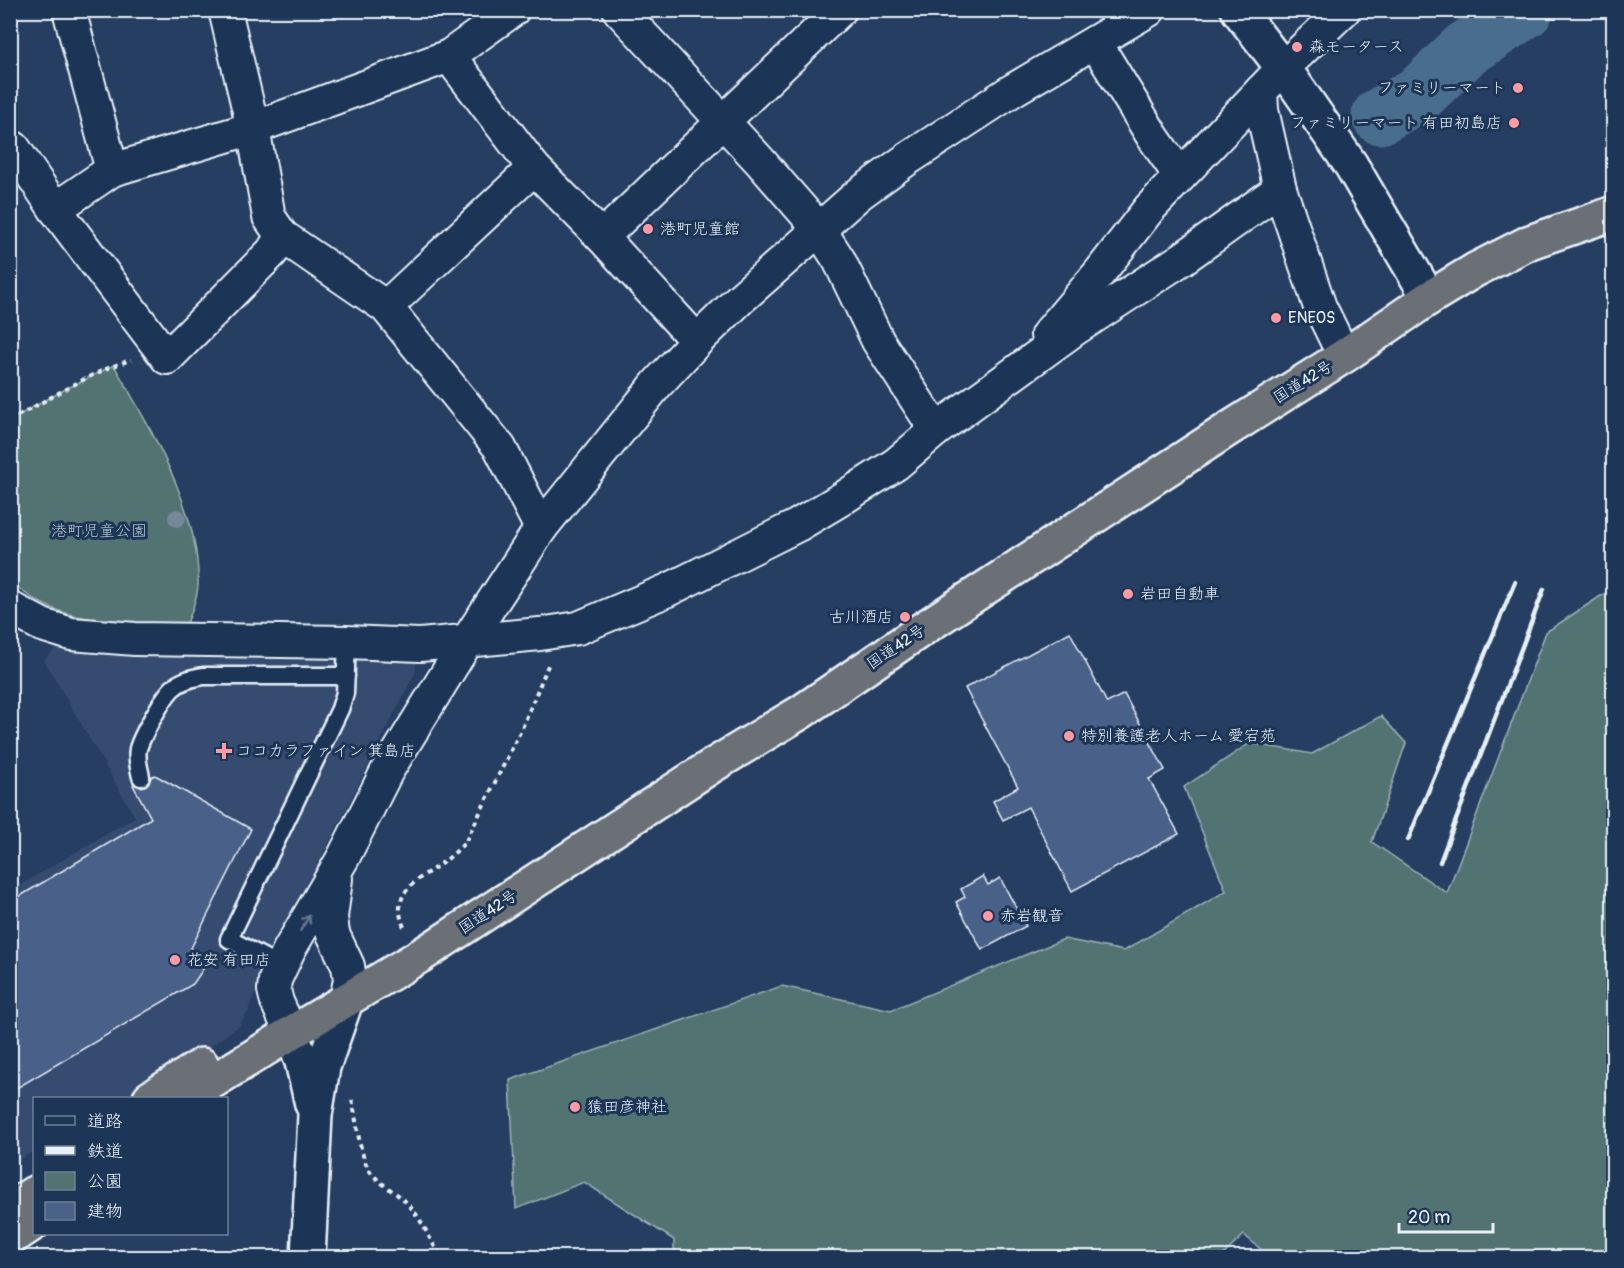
<svg xmlns="http://www.w3.org/2000/svg" width="1624" height="1268" viewBox="0 0 1624 1268" font-family="Pangolin,'Klee One',sans-serif">
	<style>
		.built { fill: #354b70 }
		.green { fill: #537372; stroke: #9eb2b5; stroke-width: 1.5 }
		.lines { fill: none; stroke-linecap: round; stroke-linejoin: round }
		.river { stroke: #496d8d; stroke-width: 57 }
		.building { fill: #4a6188; stroke: #e8f1f8; stroke-width: 1.5 }
		.lane-casing { stroke: #e8f1f8; stroke-width: 21 }
		.street-casing { stroke: #e8f1f8; stroke-width: 36 }
		.secondary-casing { stroke: #e8f1f8; stroke-width: 38 }
		.highway-casing { stroke: #e8f1f8; stroke-width: 38 }
		.path { stroke: #e8f1f8; stroke-width: 4; stroke-dasharray: 4.5 4.5; stroke-linecap: butt }
		.lane { stroke: #1d3557; stroke-width: 16 }
		.street { stroke: #1d3557; stroke-width: 32 }
		.secondary { stroke: #1d3557; stroke-width: 33 }
		.highway { stroke: #6a7074; stroke-width: 33 }
		.rail { stroke: #e8f1f8; stroke-width: 4.5 }
		.tree { fill: #74889a }
		.oneway { stroke: #64778f }
		.poi-dot { fill: #ff9aa2; stroke: #1d3557; stroke-width: 2 }
		.labels { text-anchor: middle; dominant-baseline: central; stroke-width: 6; stroke-linejoin: round; paint-order: stroke }
		.poi-label { font-size: 16px; fill: #e8f1f8; stroke: #1d3557; text-anchor: start }
		.street-label { font-size: 16px; fill: #e8f1f8; stroke: #1d3557 }
		.park-label { font-size: 16px; fill: #b4c5c9; stroke: #1d3557 }
	</style>
	<rect width="100%" height="100%" fill="#263e61"/>
	<filter id="ink" filterUnits="userSpaceOnUse"><feTurbulence type="fractalNoise" baseFrequency=".0167" numOctaves="2"/><feDisplacementMap in="SourceGraphic" scale="12" xChannelSelector="R" yChannelSelector="G"/><feConvolveMatrix kernelMatrix="1 2 1 2 8 2 1 2 1" color-interpolation-filters="sRGB"/></filter>
	<g filter="url(#ink)">
		<!-- built -->
		<path class="built" d="M71 634 420 645 415 673 316 868 252 1000 248 1012 239 1026 200 1053 123 1098H34V1151L11 1165 10 891 135 817 44 660Z"/>
		<!-- green -->
		<g class="green">
			<path d="M114 365C150 429 201 510 198 586 197 600 191 613 186 626 124 621 58 628 11 581L10 420 64 390Z"/>
			<path d="M1613 588V1257H1270L1244 1235 1220 1258H674V1240L584 1182 516 1209 510 1080 782 986 891 1010 1064 939 1124 951 1226 891 1184 787 1250 743 1312 754 1381 716 1406 743 1372 842 1447 893 1546 632Z"/>
		</g>
		<g class="lines">
			<!-- river -->
			<path class="river" d="M1380 116 1419 94 1465 50 1525 10"/>
		</g>
		<!-- building -->
		<g class="building">
			<path d="M1070 632 1107 703 1124 694 1165 770 1149 779 1179 834 1072 891 1028 807 1003 820 993 801 1018 787 965 688Z"/>
			<path d="M155 775 251 829 188 954 206 965 193 984 10 1092V902L151 818 133 785Z"/>
			<path d="M983 876 988 885 1000 878 1026 926 982 950 956 902 965 897 961 889Z"/>
		</g>
		<g class="lines">
			<!-- lane casing -->
			<g class="lane-casing">
				<g id="lane">
					<path d="M141 777C139 767 136 759 138 749 141 737 164 696 173 688 181 680 193 678 203 676H346"/>
					<path d="M281 967 229 939 340 709 345 693 347 642"/>
				</g>
			</g>
			<!-- street casing -->
			<g class="street-casing">
				<g id="street">
					<path d="M69 10 112 170"/>
					<path d="M225 10 253 128 269 217 282 236 386 307 500 448 541 528"/>
					<path d="M619 10 759 160 819 229 839 260 878 341 936 430"/>
					<path d="M1095 42 1153 137 1180 176"/>
					<path d="M449 56 534 168 602 237 697 341"/>
					<path d="M1261 91 1262 110 1280 189 1320 307 1344 356"/>
					<path d="M10 147 14 148 55 209 167 358 272 252 282 236"/>
					<path d="M55 209 112 170 253 128 449 56 513 10"/>
					<path d="M602 237 840 10"/>
					<path d="M386 307 534 168"/>
					<path d="M1047 335 1101 271 1149 209 1283 68 1344 10"/>
					<path d="M10 608 42 625 71 634 135 639 347 642 420 645 540 634 578 628 668 590 798 525 843 498 896 464 936 430 1075 329 1182 259 1280 189"/>
					<path d="M336 879 331 917 333 934 348 966 350 979 346 1001"/>
					<path d="M291 1033 277 1002 274 990 275 980 289 950 343 858 387 771 467 641 541 528 657 384 697 341 740 299 859 194 906 160 1013 90 1149 10"/>
				</g>
			</g>
			<!-- secondary casing -->
			<g class="secondary-casing">
				<g id="secondary">
					<path d="M1238 10 1292 80 1351 165 1429 298"/>
					<path d="M291 1033 302 1062 312 1104"/>
					<path d="M308 1258 315 1115 323 1067 346 1001"/>
				</g>
			</g>
			<!-- highway casing -->
			<g class="highway-casing">
				<g id="highway">
					<path d="M150 1098 202 1065"/>
					<path d="M186 1098 291 1033 420 956 710 767 801 712 921 630 1227 430 1344 356 1429 298 1475 270 1530 242 1614 213"/>
					<path d="M10 1208 34 1193"/>
					<path d="M10 1239 34 1223"/>
				</g>
			</g>
			<!-- path -->
			<g class="path">
				<path d="M10 420C50 399 88 373 131 360"/>
				<path d="M404 927C387 887 427 877 451 856 456 852 460 847 465 843L522 728 549 663"/>
				<path d="M352 1100C357 1121 358 1144 366 1164 375 1183 393 1189 406 1202 422 1218 429 1240 442 1258"/>
			</g>
			<!-- lane -->
			<use href="#lane" class="lane"/>
			<!-- street -->
			<use href="#street" class="street"/>
			<!-- secondary -->
			<use href="#secondary" class="secondary"/>
			<!-- highway -->
			<use href="#highway" class="highway"/>
			<!-- rail -->
			<g class="rail">
				<path d="M1408 840 1515 582"/>
				<path d="M1440 862 1544 589"/>
			</g>
		</g>
		<!-- trees -->
		<circle class="tree" cx="177" cy="518" r="9"/>
		<!-- one-way arrows -->
		<defs><path id="oneway-shaft" d="M-6 0H5M1.5-3L5.5 0L1.5 3" fill="none" stroke-width="1.6" stroke-linecap="round" stroke-linejoin="round" transform="scale(1.5)"/></defs>
		<use class="oneway" href="#oneway-shaft" transform="translate(305 923) rotate(-59)"/>
	</g>
	<!-- markers -->
	<g class="poi-dot">
		<circle cx="1297" cy="47" r="6"/>
		<circle cx="1518" cy="88" r="6"/>
		<circle cx="1514" cy="123" r="6"/>
		<circle cx="648" cy="229" r="6"/>
		<circle cx="1276" cy="318" r="6"/>
		<circle cx="1128" cy="594" r="6"/>
		<circle cx="905" cy="617" r="6"/>
		<circle cx="1069" cy="736" r="6"/>
		<path d="M221 742h6v6h6v6h-6v6h-6v-6h-6v-6h6z"/>
		<circle cx="988" cy="916" r="6"/>
		<circle cx="175" cy="960" r="6"/>
		<circle cx="575" cy="1107" r="6"/>
	</g>
	<g class="labels">
		<!-- poi labels -->
		<g class="poi-label">
			<text x="1309" y="47">森モータース</text>
			<text x="1506" y="88" text-anchor="end">ファミリーマート</text>
			<text x="1502" y="123" text-anchor="end">ファミリーマート 有田初島店</text>
			<text x="660" y="229">港町児童館</text>
			<text x="1288" y="318">ENEOS</text>
			<text x="1140" y="594">岩田自動車</text>
			<text x="893" y="617" text-anchor="end">古川酒店</text>
			<text x="1081" y="736">特別養護老人ホーム 愛宕苑</text>
			<text x="236" y="751">ココカラファイン 箕島店</text>
			<text x="1000" y="916">赤岩観音</text>
			<text x="187" y="960">花安 有田店</text>
			<text x="587" y="1107">猿田彦神社</text>
		</g>
		<!-- street labels -->
		<g class="street-label">
			<text transform="translate(1303 382) rotate(-32)">国道42号</text>
			<text transform="translate(896 647) rotate(-34)">国道42号</text>
			<text transform="translate(488 912) rotate(-33)">国道42号</text>
		</g>
		<!-- park labels -->
		<g class="park-label">
			<text x="99" y="531">港町児童公園</text>
		</g>
	</g>
	<!-- margin -->
	<rect width="1624" height="1268" fill="none" stroke="#1d3557" stroke-width="36"/>
	<rect x="18" y="18" width="1588" height="1232" fill="none" stroke="#e8f1f8" stroke-width="2" filter="url(#ink)"/>
	<!-- legend -->
	<rect x="33" y="1097" width="195" height="138" fill="#1d3557" stroke="#6e8097" stroke-width="1.5"/>
	<rect x="45" y="1116" width="30" height="9" fill="#1d3557" stroke="#6e8097" stroke-width="1.5"/>
	<text x="87" y="1127" font-size="18" fill="#e8f1f8">道路</text>
	<rect x="45" y="1146" width="30" height="9" fill="#e8f1f8" stroke="#6e8097" stroke-width="1.5"/>
	<text x="87" y="1157" font-size="18" fill="#e8f1f8">鉄道</text>
	<rect x="45" y="1172" width="30" height="18" fill="#537372" stroke="#6e8097" stroke-width="1.5"/>
	<text x="87" y="1187" font-size="18" fill="#e8f1f8">公園</text>
	<rect x="45" y="1202" width="30" height="18" fill="#4a6188" stroke="#6e8097" stroke-width="1.5"/>
	<text x="87" y="1217" font-size="18" fill="#e8f1f8">建物</text>
	<!-- scale -->
	<path d="M1399 1223v9h94v-9" fill="none" stroke="#e8f1f8" stroke-width="3"/>
	<text x="1408" y="1223" font-size="18" fill="#e8f1f8" stroke="#1d3557" stroke-width="4.5" paint-order="stroke">20 m</text>
</svg>
